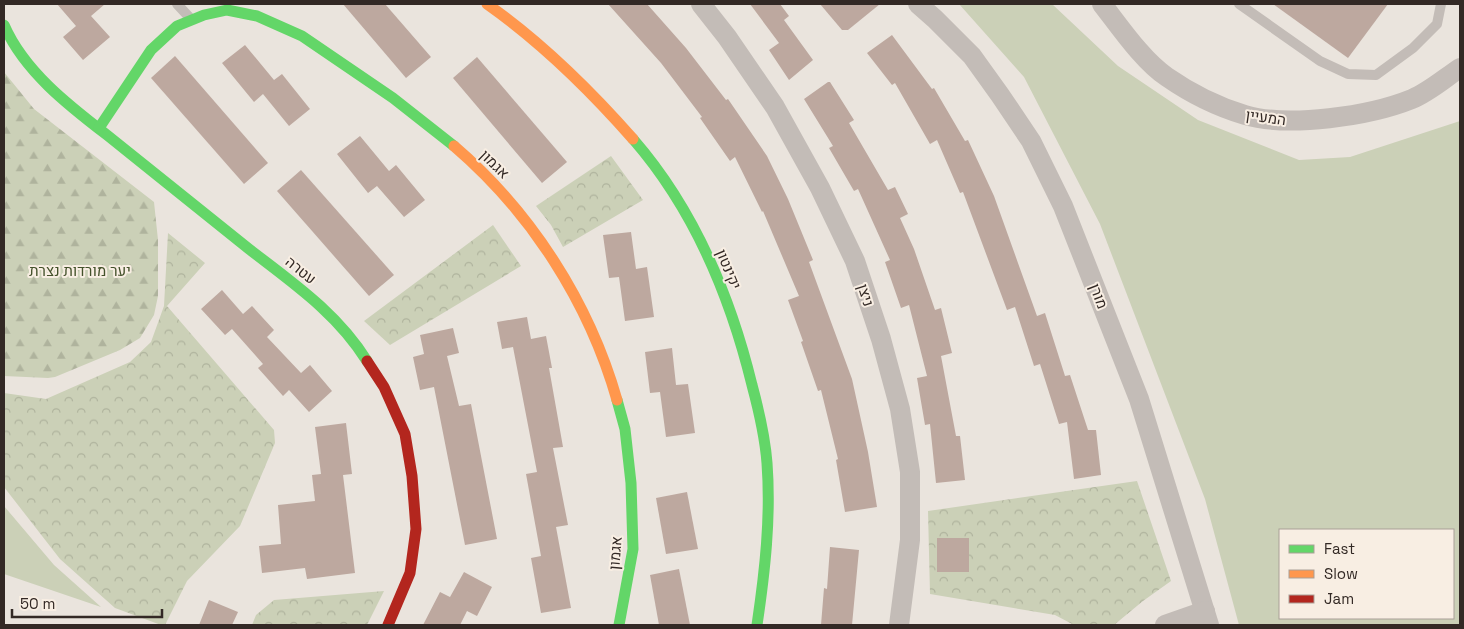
<svg xmlns="http://www.w3.org/2000/svg" width="1464" height="629" viewBox="0 0 1464 629" font-family="'Space Grotesk',Heebo,sans-serif">
	<style>
		.green { fill: #cbd0b7; fill-rule: evenodd }
		.forest { fill: url(#forest-firs) }
		.park { fill: url(#park-crowns) }
		.building { fill: #bda89f }
		.lines { fill: none; stroke-linecap: round; stroke-linejoin: round }
		.lane { stroke: #c3bcb7; stroke-width: 10 }
		.street { stroke: #c3bcb7; stroke-width: 20 }
		.fast { stroke: #63d668; stroke-width: 11 }
		.slow { stroke: #ff974d; stroke-width: 11 }
		.jam { stroke: #b3261e; stroke-width: 11 }
		.labels { text-anchor: middle; dominant-baseline: central; stroke-width: 4; stroke-linejoin: round; paint-order: stroke }
		.street-label { font-size: 15px; fill: #332925; stroke: #f8eee3 }
		.park-label { font-size: 15px; fill: #43512a; stroke: #f8eee3 }
	</style>
	<defs>
		<pattern id="forest-firs" width="22" height="20" patternUnits="userSpaceOnUse" patternTransform="scale(1.25)"><rect width="22" height="20" fill="#cbd0b7"/><path d="M5 1l3.5 6h-7zM16 11l3.5 6h-7z" fill="#afb39d"/></pattern>
		<pattern id="park-crowns" width="20" height="18" patternUnits="userSpaceOnUse" patternTransform="scale(1.25)"><rect width="20" height="18" fill="#cbd0b7"/><path d="M2 6a3 3 0 1 1 6 0M12 15a3 3 0 1 1 6 0" fill="none" stroke="#afb39d"/></pattern>
	</defs>
	<rect width="100%" height="100%" fill="#eae4dd"/>
	<!-- green -->
	<g class="green">
		<path d="M959 4H1052L1118 66 1198 120 1299 160 1350 157 1460 121V625H1239L1205 499 1100 224 1024 77ZM1280 530H1453V618H1280Z"/>
		<path d="M4 506 54 565 101 607 4 574Z"/>
	</g>
	<!-- forest -->
	<path class="forest" d="M4 72 34 109 154 202 158 240V296L154 315 140 338 120 350 55 377 48 378 4 376Z"/>
	<!-- park -->
	<g class="park">
		<path d="M611 156 643 200 563 247 551 225 536 206Z"/>
		<path d="M493 225 521 266 390 345 364 321Z"/>
		<path d="M168 233 205 263 167 306 274 430 275 443 240 526 187 581 165 625H161L115 608 60 559 4 487V393L46 399 130 362 151 342 164 306Z"/>
		<path d="M1137 481 1171 581 1143 601 1114 625H1074L1055 615 930 594 928 511Z"/>
		<path d="M384 591 367 625H252L256 615 274 600Z"/>
	</g>
	<!-- building -->
	<g class="building">
		<path d="M57 4H105L91 16 110 37 83 60 63 37 76 26Z"/>
		<path d="M343 4H385L431 57 406 78Z"/>
		<path d="M608 4H647L686 48 726 100 728 99 767 156 788 199 813 260 809 262 852 379 868 452 877 507 845 512 836 460 838 459 821 390 818 391 801 342 803 341 788 300 799 296 763 211 762 212 735 157 730 161 700 118 702 117 661 63Z"/>
		<path d="M750 4H780L789 16 784 20 813 60 789 80 769 50 779 43Z"/>
		<path d="M820 4H880L848 30H842Z"/>
		<path d="M1273 4H1388L1348 58Z"/>
		<path d="M892 35 932 89 934 88 965 141 968 140 994 196 1037 316 1045 313 1065 376 1070 375 1088 430H1096L1101 475 1074 479 1067 422 1059 424 1040 364 1034 366 1015 307 1007 310 963 192 960 193 937 140 930 144 895 83 892 85 867 53Z"/>
		<path d="M245 45 274 80 282 74 310 109 289 126 263 94 254 102 222 63Z"/>
		<path d="M175 56 268 163 244 184 151 78Z"/>
		<path d="M477 57 567 162 542 183 453 78Z"/>
		<path d="M828 82H830L854 120 849 123 888 190 895 187 908 214 900 218 914 249 935 310 941 308 952 353 941 356 956 436H960L965 480 936 483 930 424 925 425 917 378 927 376 909 305 901 308 885 262 890 260 858 189 854 191 829 148 833 146 804 99Z"/>
		<path d="M360 136 389 171 396 165 425 200 404 217 377 186 368 193 337 154Z"/>
		<path d="M301 170 394 275 369 296 277 191Z"/>
		<path d="M631 232 636 269 647 267 654 317 625 321 619 277 609 278 603 235Z"/>
		<path d="M222 290 243 314 252 306 274 330 267 337 301 373 310 365 332 391 309 412 289 390 283 396 258 368 263 364 232 329 225 335 201 309Z"/>
		<path d="M527 317 531 339 546 336 552 368H549L563 447 553 448 568 525 556 527 571 608 541 613 531 558 541 556 526 474 537 472 513 347 502 349 497 322Z"/>
		<path d="M453 328 459 353 447 356 459 406 471 404 497 539 465 545 434 387 420 390 413 357 424 354 420 335Z"/>
		<path d="M672 348 676 385 688 384 695 433 666 437 660 392 650 393 645 352Z"/>
		<path d="M346 423 352 474 343 475 355 573 307 579 305 568 262 573 259 546 281 544 278 505 315 501 312 475 321 474 315 427Z"/>
		<path d="M687 492 698 549 666 554 656 498Z"/>
		<rect x="937" y="538" width="32" height="34"/>
		<path d="M830 547 859 550 852 625H821L824 588 827 589Z"/>
		<path d="M679 569 690 625H659L650 575Z"/>
		<path d="M464 572 492 587 477 616 467 611 460 625H423L440 592 450 597Z"/>
		<path d="M209 600 238 612 232 625H199Z"/>
	</g>
	<g class="lines">
		<!-- lane -->
		<g class="lane">
			<path d="M177 4 190 18"/>
			<path d="M1239 4 1320 61 1348 74 1376 75 1413 48 1437 24 1441 4"/>
		</g>
		<!-- street -->
		<g class="street">
			<path d="M701 4 727 37 775 107 820 188 855 261 881 339 900 409 910 472V540L899 625"/>
			<path d="M918 4 935 19 972 56 1000 95 1031 141 1063 206 1139 399 1209 625"/>
			<path d="M1102 4C1120 27 1143 61 1167 77 1190 93 1218 107 1245 115 1289 128 1370 116 1412 99 1429 92 1445 78 1460 68"/>
			<path d="M1165 625 1205 611"/>
		</g>
		<!-- fast -->
		<g class="fast">
			<path d="M4 25C24 71 68 105 107 135 154 173 202 211 249 249 293 283 337 313 367 361"/>
			<path d="M99 128 151 50 177 26 204 15 227 10 257 16 302 36 393 98 454 146"/>
			<path d="M633 139C694 209 730 295 752 385 759 411 765 436 767 463 771 517 765 571 757 625"/>
			<path d="M617 400 625 429 631 483 633 549 619 625"/>
		</g>
		<!-- slow -->
		<g class="slow">
			<path d="M487 4C541 42 589 89 633 139"/>
			<path d="M454 146C531 212 589 302 617 400"/>
		</g>
		<!-- jam -->
		<path class="jam" d="M367 361 384 387 405 434 412 476 416 529 410 573 388 625"/>
	</g>
	<g class="labels">
		<!-- street labels -->
		<g class="street-label">
			<text transform="translate(1266 117) rotate(8)">המעיין</text>
			<text transform="translate(495 164) rotate(44)">אגמון</text>
			<text transform="translate(729 269) rotate(67)">יקינטון</text>
			<text transform="translate(301 270) rotate(39)">עטרה</text>
			<text transform="translate(866 295) rotate(72)">ניצן</text>
			<text transform="translate(1099 296) rotate(69)">מורן</text>
			<text transform="translate(615 553) rotate(-85)">אגמון</text>
		</g>
		<!-- park labels -->
		<g class="park-label">
			<text x="80" y="270">יער מורדות נצרת</text>
		</g>
	</g>
	<!-- border -->
	<rect width="1464" height="629" fill="none" stroke="#332925" stroke-width="10"/>
	<!-- legend -->
	<rect x="1279" y="529" width="175" height="90" fill="#f8eee3" stroke="#a99f97"/>
	<rect x="1289" y="545" width="25" height="8" fill="#63d668" stroke="#a99f97"/>
	<text x="1324" y="554" font-size="15" fill="#332925">Fast</text>
	<rect x="1289" y="570" width="25" height="8" fill="#ff974d" stroke="#a99f97"/>
	<text x="1324" y="579" font-size="15" fill="#332925">Slow</text>
	<rect x="1289" y="595" width="25" height="8" fill="#b3261e" stroke="#a99f97"/>
	<text x="1324" y="604" font-size="15" fill="#332925">Jam</text>
	<!-- scale -->
	<path d="M12 609v8h150v-8" fill="none" stroke="#332925" stroke-width="2.5"/>
	<text x="20" y="609" font-size="15" fill="#332925" stroke="#f8eee3" stroke-width="4" paint-order="stroke">50 m</text>
</svg>
